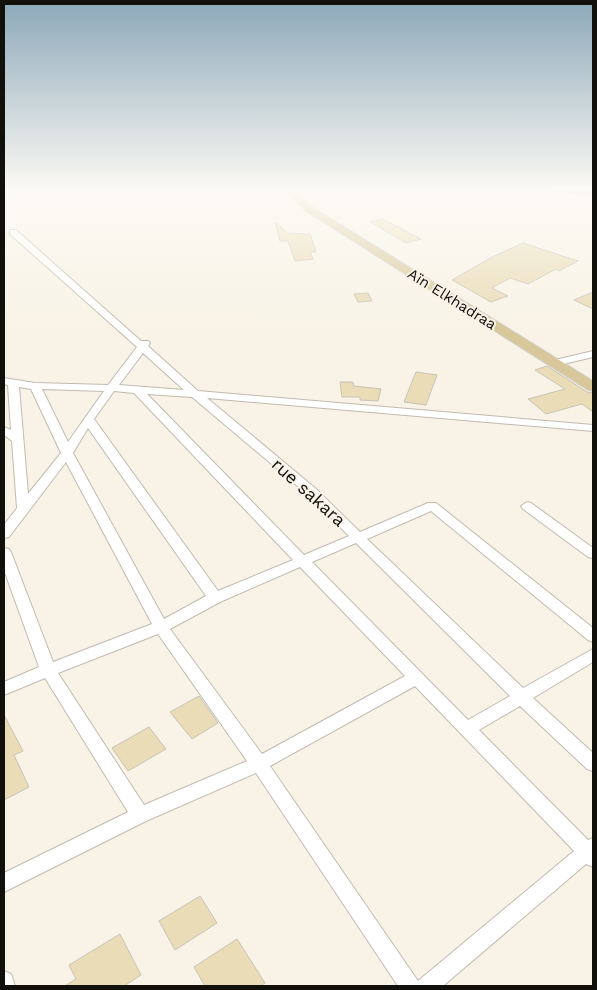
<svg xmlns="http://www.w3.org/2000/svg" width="597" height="990" viewBox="0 0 597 990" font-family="'Work Sans',sans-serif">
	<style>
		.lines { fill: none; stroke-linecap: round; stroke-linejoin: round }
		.river { fill: #a39673; fill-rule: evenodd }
		.building { fill: #e9dcb6; stroke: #c8c3b6 }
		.minor-casing { stroke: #c0bbaf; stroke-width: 2 }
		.major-casing { stroke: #d4d4d3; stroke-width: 2 }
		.minor { fill: #fff; fill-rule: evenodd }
		.major { fill: #d7c79a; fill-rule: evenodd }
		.labels { text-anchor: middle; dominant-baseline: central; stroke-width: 4; stroke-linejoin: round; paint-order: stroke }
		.far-street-label { font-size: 15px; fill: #11100b; stroke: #f8f3e6 }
		.street-label { font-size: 18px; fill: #11100b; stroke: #f8f3e6 }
	</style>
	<rect width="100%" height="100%" fill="#f8f3e6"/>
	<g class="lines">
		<!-- river -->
		<path class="river" d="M547 189H593V195L553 193Z"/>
	</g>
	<!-- building -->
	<g class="building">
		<path d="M383 219 421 239 406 243 371 222Z"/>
		<path d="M275 222 288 233 310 234 316 252H310L313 259 295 261 288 241H280Z"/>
		<path d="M523 243 578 261 559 271 556 269 528 284 510 278 492 288 508 296 491 302 452 280 492 257Z"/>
		<path d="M593 292V309L574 300Z"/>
		<path d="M368 293 372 301 358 302 354 294Z"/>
		<path d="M547 366 587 392 593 393V412L582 404 546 414 528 399 565 389 535 370Z"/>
		<path d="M416 372 437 375 426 405 404 402Z"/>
		<path d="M340 382H353L354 386 381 389 378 401 360 400V397H342Z"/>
		<path d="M199 696 218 723 192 739 170 712Z"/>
		<path d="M4 715 23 751 14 755 29 787 4 800Z"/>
		<path d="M149 727 166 749 128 771 112 748Z"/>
		<path d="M200 896 217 923 175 950 159 921Z"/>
		<path d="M120 934 141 975 124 986H65L76 979 69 965Z"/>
		<path d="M237 939 265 983 260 986H205L194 967Z"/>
	</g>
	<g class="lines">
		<!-- minor casing -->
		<g class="minor-casing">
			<g id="minor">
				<path d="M10 230H16L141 341H148L150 343 148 346 198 391 593 425V431L207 398 315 488 360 532 428 503H436L593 628V642L588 640 431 511 367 539 523 688 593 649V662L533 698 593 753V771L587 769 520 706 479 730 588 840 593 838V867L586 864 443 986H398L256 773 146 821 4 892V873L128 812 45 678 4 695V682L39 667 4 570V548L9 549 11 552 53 662 152 624 66 462 9 537 4 538V525L17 508 12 441 4 435V427L11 430 8 385 4 384V378L35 383 108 385 137 347 10 234ZM143 353 184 390 119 385ZM19 387 31 389 61 453 28 494ZM42 389 104 391 68 442ZM114 391 134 393 293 560 218 591 94 419ZM147 394 192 397 307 494 349 536 304 555ZM88 428 206 596 164 619 73 453ZM356 543 510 696 468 720 312 562ZM300 567 405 676 262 754 170 629 220 602ZM158 634 247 761 144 805 58 673ZM415 686 574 851 418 981 270 766Z"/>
				<path d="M593 351V357L555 366 550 363 551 361Z"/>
				<path d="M527 502 531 503 593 548V558L588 557 523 509 521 506Z"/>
				<path d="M4 971 11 974 15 986H4Z"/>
			</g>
		</g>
		<!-- major casing -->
		<g class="major-casing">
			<path id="major" d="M284 189H294L312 207 593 381V391L588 390 306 211Z"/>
		</g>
		<!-- minor -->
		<use href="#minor" class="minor"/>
		<!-- major -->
		<use href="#major" class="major"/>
	</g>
	<!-- sky -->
	<linearGradient id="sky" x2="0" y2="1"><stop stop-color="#8ca8b9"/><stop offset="0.58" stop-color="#fcfaf4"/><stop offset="1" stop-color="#fcfaf4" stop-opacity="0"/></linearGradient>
	<rect width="597" height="328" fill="url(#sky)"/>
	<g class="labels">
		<!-- far-street labels -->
		<g class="far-street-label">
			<text transform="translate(452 299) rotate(32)">Aïn Elkhadraa</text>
		</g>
		<!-- street labels -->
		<g class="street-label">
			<text transform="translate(309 492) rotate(42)">rue sakara</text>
		</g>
	</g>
	<!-- border -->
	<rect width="597" height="990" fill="none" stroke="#11100b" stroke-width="10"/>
</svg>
